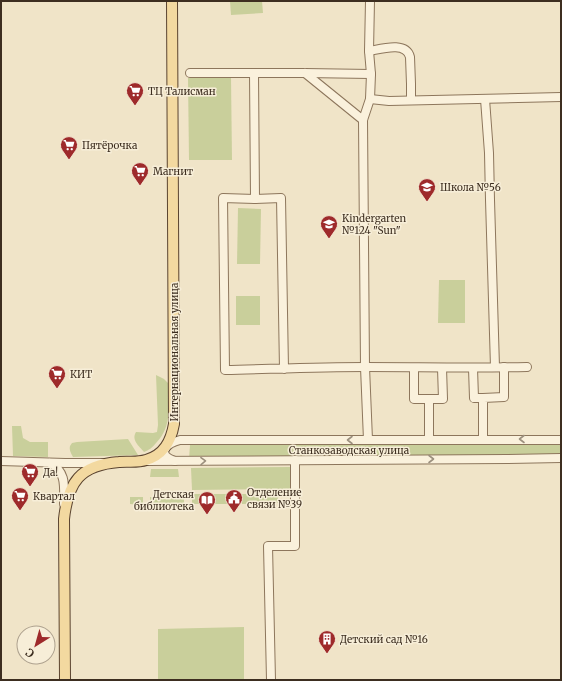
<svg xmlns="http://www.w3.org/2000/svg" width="562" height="681" viewBox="0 0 562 681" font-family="Merriweather,serif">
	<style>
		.green { fill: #c9cf9b }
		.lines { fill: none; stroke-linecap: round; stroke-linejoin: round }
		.minor-casing { stroke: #8d765c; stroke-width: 10 }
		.major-casing { stroke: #5b4430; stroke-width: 12 }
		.minor { stroke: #faf1dc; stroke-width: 8 }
		.major { stroke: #f3d9a0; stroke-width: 10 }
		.oneway { stroke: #9c907e }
		.labels { text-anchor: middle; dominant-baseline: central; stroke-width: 3; stroke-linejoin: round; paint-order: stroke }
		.poi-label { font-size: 10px; fill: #3d2e20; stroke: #f7eed8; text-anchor: start }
		.street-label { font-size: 10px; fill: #3d2e20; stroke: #f7eed8 }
	</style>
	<rect width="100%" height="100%" fill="#f0e4c8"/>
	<!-- green -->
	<g class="green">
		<path d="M230 1H262L263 13 231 15Z"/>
		<path d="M231 77 232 160H189L188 78Z"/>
		<path d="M238 208 261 209 260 264H237Z"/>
		<path d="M439 280H465V323H438Z"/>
		<rect x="236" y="296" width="24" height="29"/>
		<path d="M156 375 164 379 168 383C168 405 173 426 156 443 152 448 149 450 144 452 139 446 131 440 136 432L153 433 157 432 158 425Z"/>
		<path d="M12 426H21L23 438 30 442H48V457L13 456Z"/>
		<path d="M128 439 138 455 73 457C71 453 69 450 70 446L72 443 77 442Z"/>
		<path d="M561 443V454L189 459 190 445Z"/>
		<path d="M291 467V489L192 490 191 468Z"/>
		<path d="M151 469H178L179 477H150Z"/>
		<rect x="192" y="494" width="43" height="10"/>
		<path d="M278 494V503L242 504V494Z"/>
		<path d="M130 497H143V505L130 504Z"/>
		<rect x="150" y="497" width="34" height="7"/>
		<path d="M244 627V680H158V629Z"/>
	</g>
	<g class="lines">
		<!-- minor casing -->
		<g class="minor-casing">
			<g id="minor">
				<path d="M369 51C381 49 406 41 410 57L411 84V100"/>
				<path d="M190 73H305L371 74"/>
				<path d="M254 73 255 199"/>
				<path d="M305 73 363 120"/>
				<path d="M370 99 389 101 561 97"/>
				<path d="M485 99 489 153 490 200 495 367"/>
				<path d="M414 368V399H429"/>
				<path d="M473 368 474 398H483"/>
				<path d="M284 369 281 198 255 199 223 198 225 370C271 369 318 367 365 367 419 367 473 368 527 367"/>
				<path d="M483 439V398L504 397V367"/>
				<path d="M368 440 365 367 363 120 370 99 371 74 369 51 370 1"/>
				<path d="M429 440V399H443L442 368"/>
				<path d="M1 461 65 463H102"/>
				<path d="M145 461 507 459 561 458"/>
				<path d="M175 461C156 455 165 444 180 440H561"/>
				<path d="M50 463C67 472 64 487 64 504"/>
				<path d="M271 680 268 546H295V460"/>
			</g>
		</g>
		<!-- major casing -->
		<g class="major-casing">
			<path id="major" d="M65 680 64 519C68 482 80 465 119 462 128 461 137 463 146 460 164 455 171 441 174 424L172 1"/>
		</g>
		<!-- minor -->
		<use href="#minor" class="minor"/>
		<!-- major -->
		<use href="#major" class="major"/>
	</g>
	<!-- one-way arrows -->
	<defs><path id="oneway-chevron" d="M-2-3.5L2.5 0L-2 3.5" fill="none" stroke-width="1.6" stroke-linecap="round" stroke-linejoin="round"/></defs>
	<g class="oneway">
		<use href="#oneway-chevron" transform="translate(522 439) rotate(180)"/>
		<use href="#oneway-chevron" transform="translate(350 440) rotate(180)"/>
		<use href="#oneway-chevron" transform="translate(431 459)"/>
		<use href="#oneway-chevron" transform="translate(203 461) rotate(-1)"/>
	</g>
	<!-- icons -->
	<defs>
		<g id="supermarket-pin" transform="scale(0.9)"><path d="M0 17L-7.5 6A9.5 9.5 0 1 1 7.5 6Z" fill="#9e2a2b" stroke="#f7eed8"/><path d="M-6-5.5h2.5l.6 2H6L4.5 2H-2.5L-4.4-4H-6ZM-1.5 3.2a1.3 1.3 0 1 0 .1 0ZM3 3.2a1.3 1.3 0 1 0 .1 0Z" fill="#fff"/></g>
		<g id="school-pin" transform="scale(0.9)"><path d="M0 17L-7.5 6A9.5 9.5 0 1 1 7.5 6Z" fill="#9e2a2b" stroke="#f7eed8"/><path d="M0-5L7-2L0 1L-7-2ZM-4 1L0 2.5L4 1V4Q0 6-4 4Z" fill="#fff"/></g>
		<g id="civic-pin" transform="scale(0.9)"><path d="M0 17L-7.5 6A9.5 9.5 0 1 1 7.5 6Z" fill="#9e2a2b" stroke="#f7eed8"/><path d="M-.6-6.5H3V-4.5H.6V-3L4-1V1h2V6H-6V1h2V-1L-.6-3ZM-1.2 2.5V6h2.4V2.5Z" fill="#fff"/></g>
		<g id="library-pin" transform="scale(0.9)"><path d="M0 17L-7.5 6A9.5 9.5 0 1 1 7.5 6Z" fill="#9e2a2b" stroke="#f7eed8"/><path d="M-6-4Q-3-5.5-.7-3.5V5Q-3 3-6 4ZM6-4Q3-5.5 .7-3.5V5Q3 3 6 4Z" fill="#fff"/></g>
		<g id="building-pin" transform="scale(0.9)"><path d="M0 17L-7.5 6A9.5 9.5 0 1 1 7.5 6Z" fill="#9e2a2b" stroke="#f7eed8"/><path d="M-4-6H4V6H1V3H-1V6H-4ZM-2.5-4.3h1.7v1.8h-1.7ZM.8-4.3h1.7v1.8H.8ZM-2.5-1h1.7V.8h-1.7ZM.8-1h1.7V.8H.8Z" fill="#fff"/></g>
	</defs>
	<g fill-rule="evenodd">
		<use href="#supermarket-pin" x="135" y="91"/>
		<use href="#supermarket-pin" x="69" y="145"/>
		<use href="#supermarket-pin" x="140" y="171"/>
		<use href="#school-pin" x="427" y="187"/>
		<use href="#school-pin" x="329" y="224"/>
		<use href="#supermarket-pin" x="57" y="374"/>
		<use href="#supermarket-pin" x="30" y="472"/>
		<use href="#supermarket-pin" x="20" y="496"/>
		<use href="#civic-pin" x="234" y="498"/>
		<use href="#library-pin" x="207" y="500"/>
		<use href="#building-pin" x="327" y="639"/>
	</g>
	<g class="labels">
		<!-- poi labels -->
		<g class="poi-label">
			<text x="148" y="91">ТЦ Талисман</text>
			<text x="82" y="145">Пятёрочка</text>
			<text x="153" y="171">Магнит</text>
			<text x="440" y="187">Школа №56</text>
			<text x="342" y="218">Kindergarten<tspan x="342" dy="12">№124 "Sun"</tspan></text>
			<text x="70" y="374">КИТ</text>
			<text x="43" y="472">Да!</text>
			<text x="247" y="492">Отделение<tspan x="247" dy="12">связи №39</tspan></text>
			<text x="194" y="494" text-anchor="end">Детская<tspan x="194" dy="12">библиотека</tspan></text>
			<text x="33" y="496">Квартал</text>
			<text x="340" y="639">Детский сад №16</text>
		</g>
		<!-- street labels -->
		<g class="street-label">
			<text transform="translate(174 352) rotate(-90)">Интернациональная улица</text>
			<text x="349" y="450">Станкозаводская улица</text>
		</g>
	</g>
	<!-- border -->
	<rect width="562" height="681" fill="none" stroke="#3d2e20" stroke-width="4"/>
	<!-- north arrow -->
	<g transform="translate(36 645) rotate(217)"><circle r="19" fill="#f7eed8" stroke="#ada18e"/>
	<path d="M0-3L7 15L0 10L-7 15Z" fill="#9e2a2b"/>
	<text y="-6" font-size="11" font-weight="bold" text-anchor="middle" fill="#3d2e20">С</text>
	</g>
</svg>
